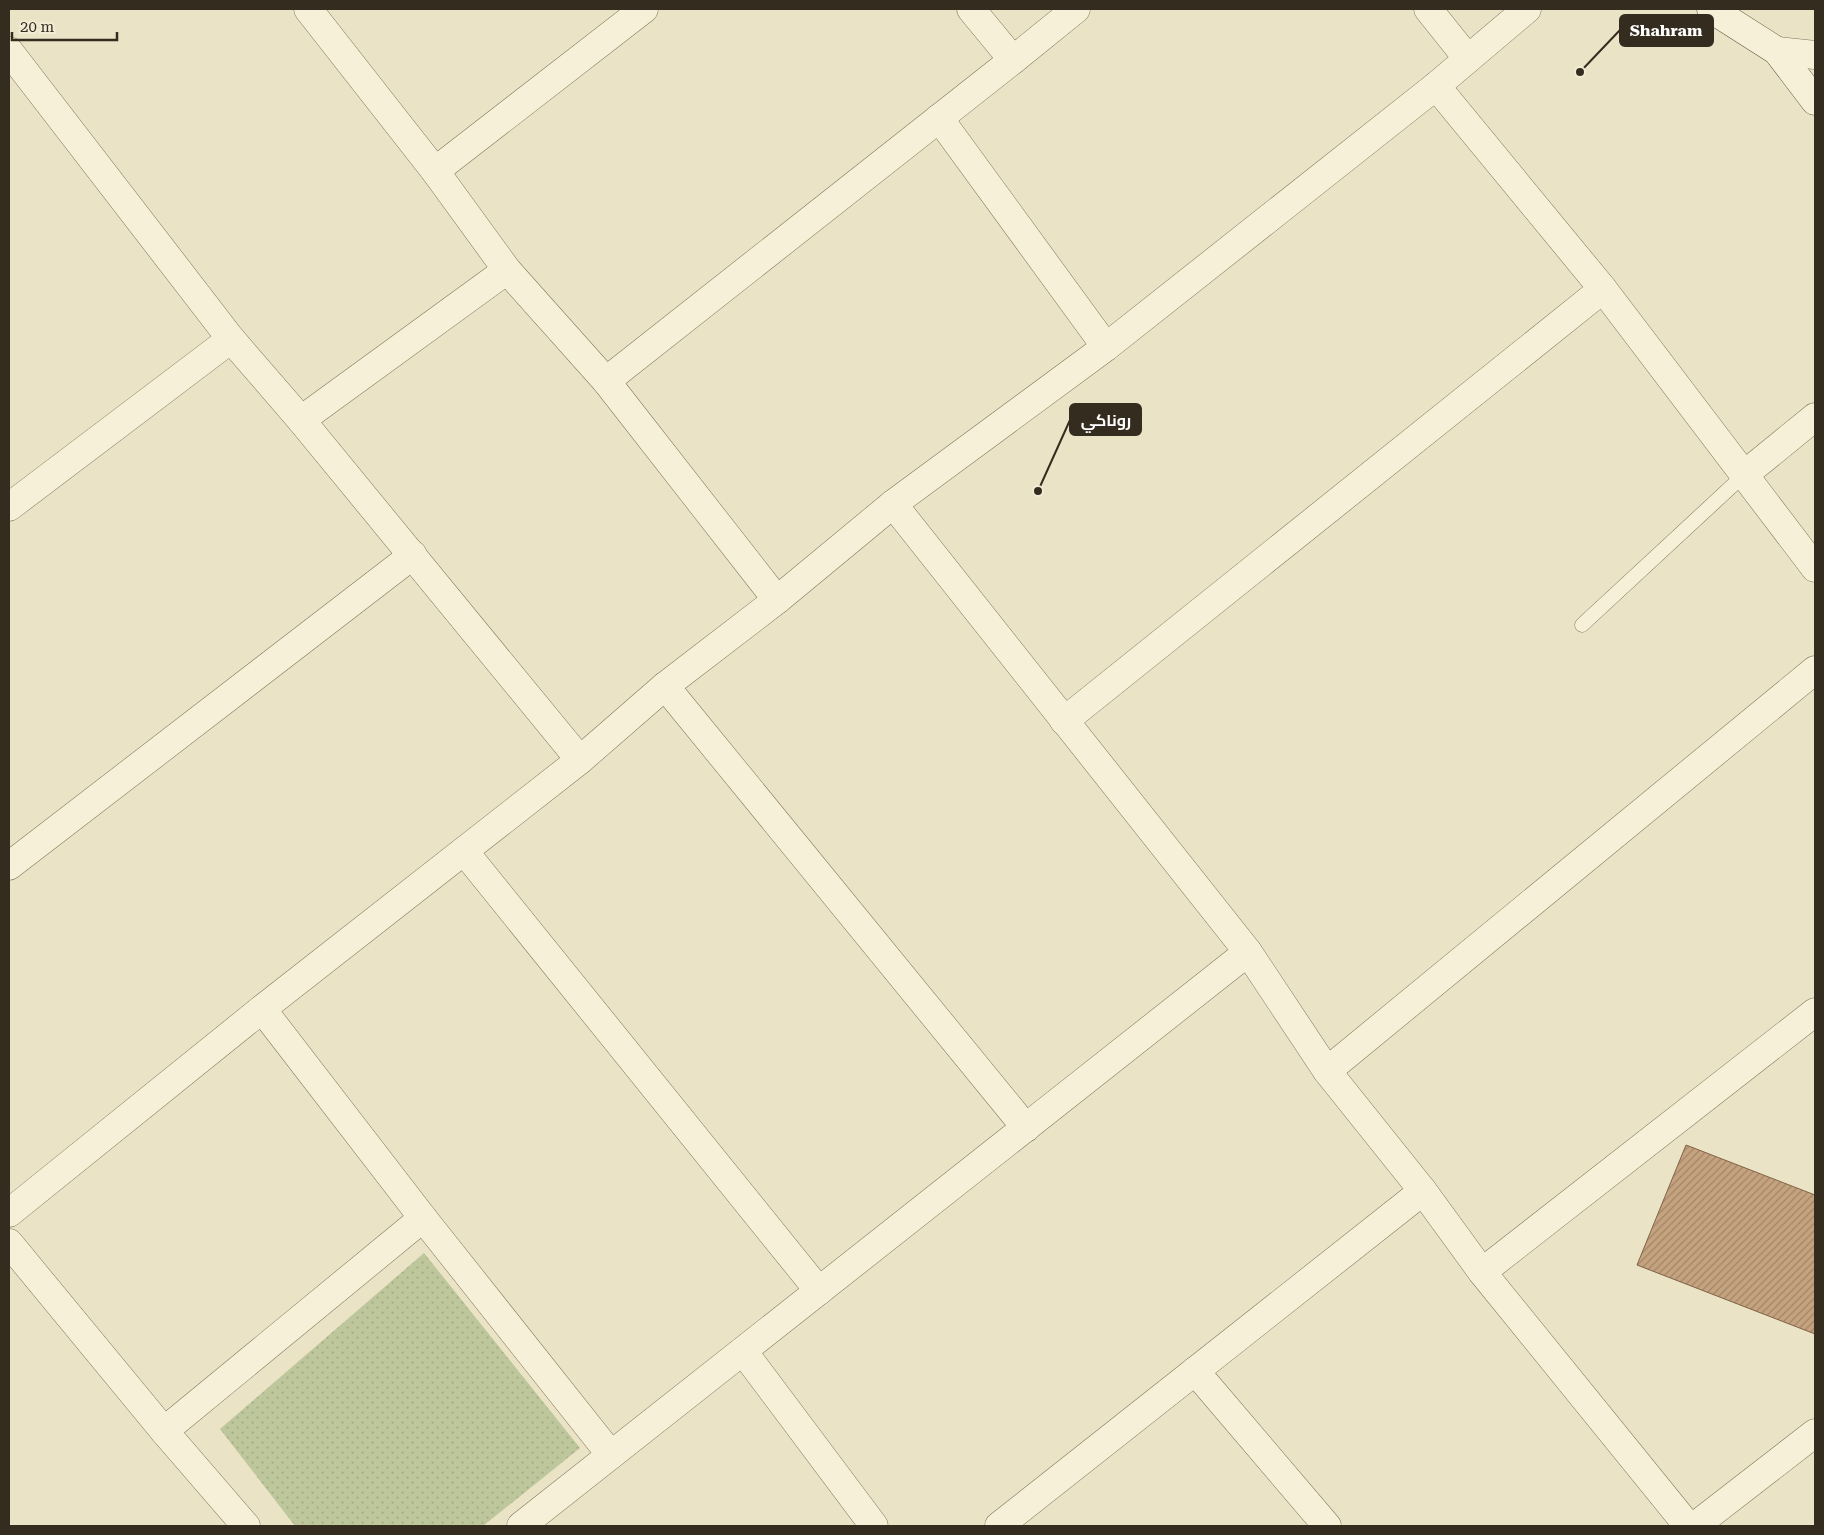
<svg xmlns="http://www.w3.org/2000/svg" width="1824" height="1535" viewBox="0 0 1824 1535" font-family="'Roboto Serif',Cairo,serif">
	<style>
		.garden { fill: url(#garden-dots) }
		.building { fill: url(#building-hatch); stroke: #806245 }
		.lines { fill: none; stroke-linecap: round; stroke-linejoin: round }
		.lane-casing { stroke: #84755d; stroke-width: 15 }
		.street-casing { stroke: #84755d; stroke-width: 29 }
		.secondary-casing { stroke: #655640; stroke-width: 29 }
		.lane { stroke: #f6f0d8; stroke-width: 14 }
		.street { stroke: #f6f0d8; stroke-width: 28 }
		.secondary { stroke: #f6f0d8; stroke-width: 28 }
		.leader { fill: none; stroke: #352c20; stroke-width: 2 }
		.callout-dot { fill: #352c20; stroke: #f2ecd5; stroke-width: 2 }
		.callout { fill: #352c20; stroke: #352c20; stroke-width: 2 }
		.callout-label { font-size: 16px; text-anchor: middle; font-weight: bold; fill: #fff }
	</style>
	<defs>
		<pattern id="garden-dots" width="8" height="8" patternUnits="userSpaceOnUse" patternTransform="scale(1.25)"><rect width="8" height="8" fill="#bec79b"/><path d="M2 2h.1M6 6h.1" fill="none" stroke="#a4ab85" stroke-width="1.8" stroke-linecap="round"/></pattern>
		<pattern id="building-hatch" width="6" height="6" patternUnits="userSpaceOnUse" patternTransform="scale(1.25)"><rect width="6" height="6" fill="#c5a37f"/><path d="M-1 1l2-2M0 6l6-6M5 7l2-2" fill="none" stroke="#a18568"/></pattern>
	</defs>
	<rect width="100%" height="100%" fill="#eae3c6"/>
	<!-- garden -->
	<path class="garden" d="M424 1253 580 1448 483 1526H295L220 1429Z"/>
	<!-- building -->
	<path class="building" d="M1686 1145 1815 1195V1334L1637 1265Z"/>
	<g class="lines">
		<!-- lane casing -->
		<g class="lane-casing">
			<path id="lane" d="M1582 625 1745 474"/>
		</g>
		<!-- street casing -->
		<g class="street-casing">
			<g id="street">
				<path d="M308 9 435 171 507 270 606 381 777 600"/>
				<path d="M971 9 1013 60"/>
				<path d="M1428 9 1468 59"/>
				<path d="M9 51 231 339 301 420 580 760"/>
				<path d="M1777 51 1815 55"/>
				<path d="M1436 86 1603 289 1815 568"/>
				<path d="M939 118 1106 347"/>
				<path d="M435 171 644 9"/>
				<path d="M606 381 1013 60 1076 9"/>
				<path d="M301 420 507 270"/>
				<path d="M1745 474 1815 417"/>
				<path d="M893 504 1248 952 1327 1071 1423 1191 1482 1272 1688 1526"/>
				<path d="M9 507 231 339"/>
				<path d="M665 686 1026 1128"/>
				<path d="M1064 721 1603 289"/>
				<path d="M464 851 819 1291"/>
				<path d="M9 866 413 555"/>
				<path d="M262 1009 423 1218 611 1455"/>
				<path d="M1327 1071 1815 670"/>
				<path d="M9 1213 262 1009 580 760 665 686 777 600 893 504 1106 347 1436 86 1527 9"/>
				<path d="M9 1243 164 1431 246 1526"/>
				<path d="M1482 1272 1815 1012"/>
				<path d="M743 1351 874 1526"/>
				<path d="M1195 1371 1327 1526"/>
				<path d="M164 1431 423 1218"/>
				<path d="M521 1526 1248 952"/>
				<path d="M999 1526 1423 1191"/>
				<path d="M1695 1526 1815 1433"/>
			</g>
		</g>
		<!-- secondary casing -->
		<g class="secondary-casing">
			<path id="secondary" d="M1711 9 1777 51 1815 101"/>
		</g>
		<!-- lane -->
		<use href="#lane" class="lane"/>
		<!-- street -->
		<use href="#street" class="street"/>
		<!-- secondary -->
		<use href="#secondary" class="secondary"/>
	</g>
	<!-- callouts -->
	<path class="leader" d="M1580 72L1620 30M1038 491L1070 420"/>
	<g class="callout-dot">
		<circle cx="1580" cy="72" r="5"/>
		<circle cx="1038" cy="491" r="5"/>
	</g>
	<g class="callout">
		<rect x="1620" y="15" width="93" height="31" rx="5"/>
		<rect x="1070" y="404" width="71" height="31" rx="5"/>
	</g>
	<g class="callout-label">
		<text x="1666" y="36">Shahram</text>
		<text x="1106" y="426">روناكي</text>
	</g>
	<!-- border -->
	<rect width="1824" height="1535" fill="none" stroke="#352c20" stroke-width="20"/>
	<!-- scale -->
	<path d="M12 32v8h105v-8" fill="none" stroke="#352c20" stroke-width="2.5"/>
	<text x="20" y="32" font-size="15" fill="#352c20" stroke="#f2ecd5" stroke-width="4" paint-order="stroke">20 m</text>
</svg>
